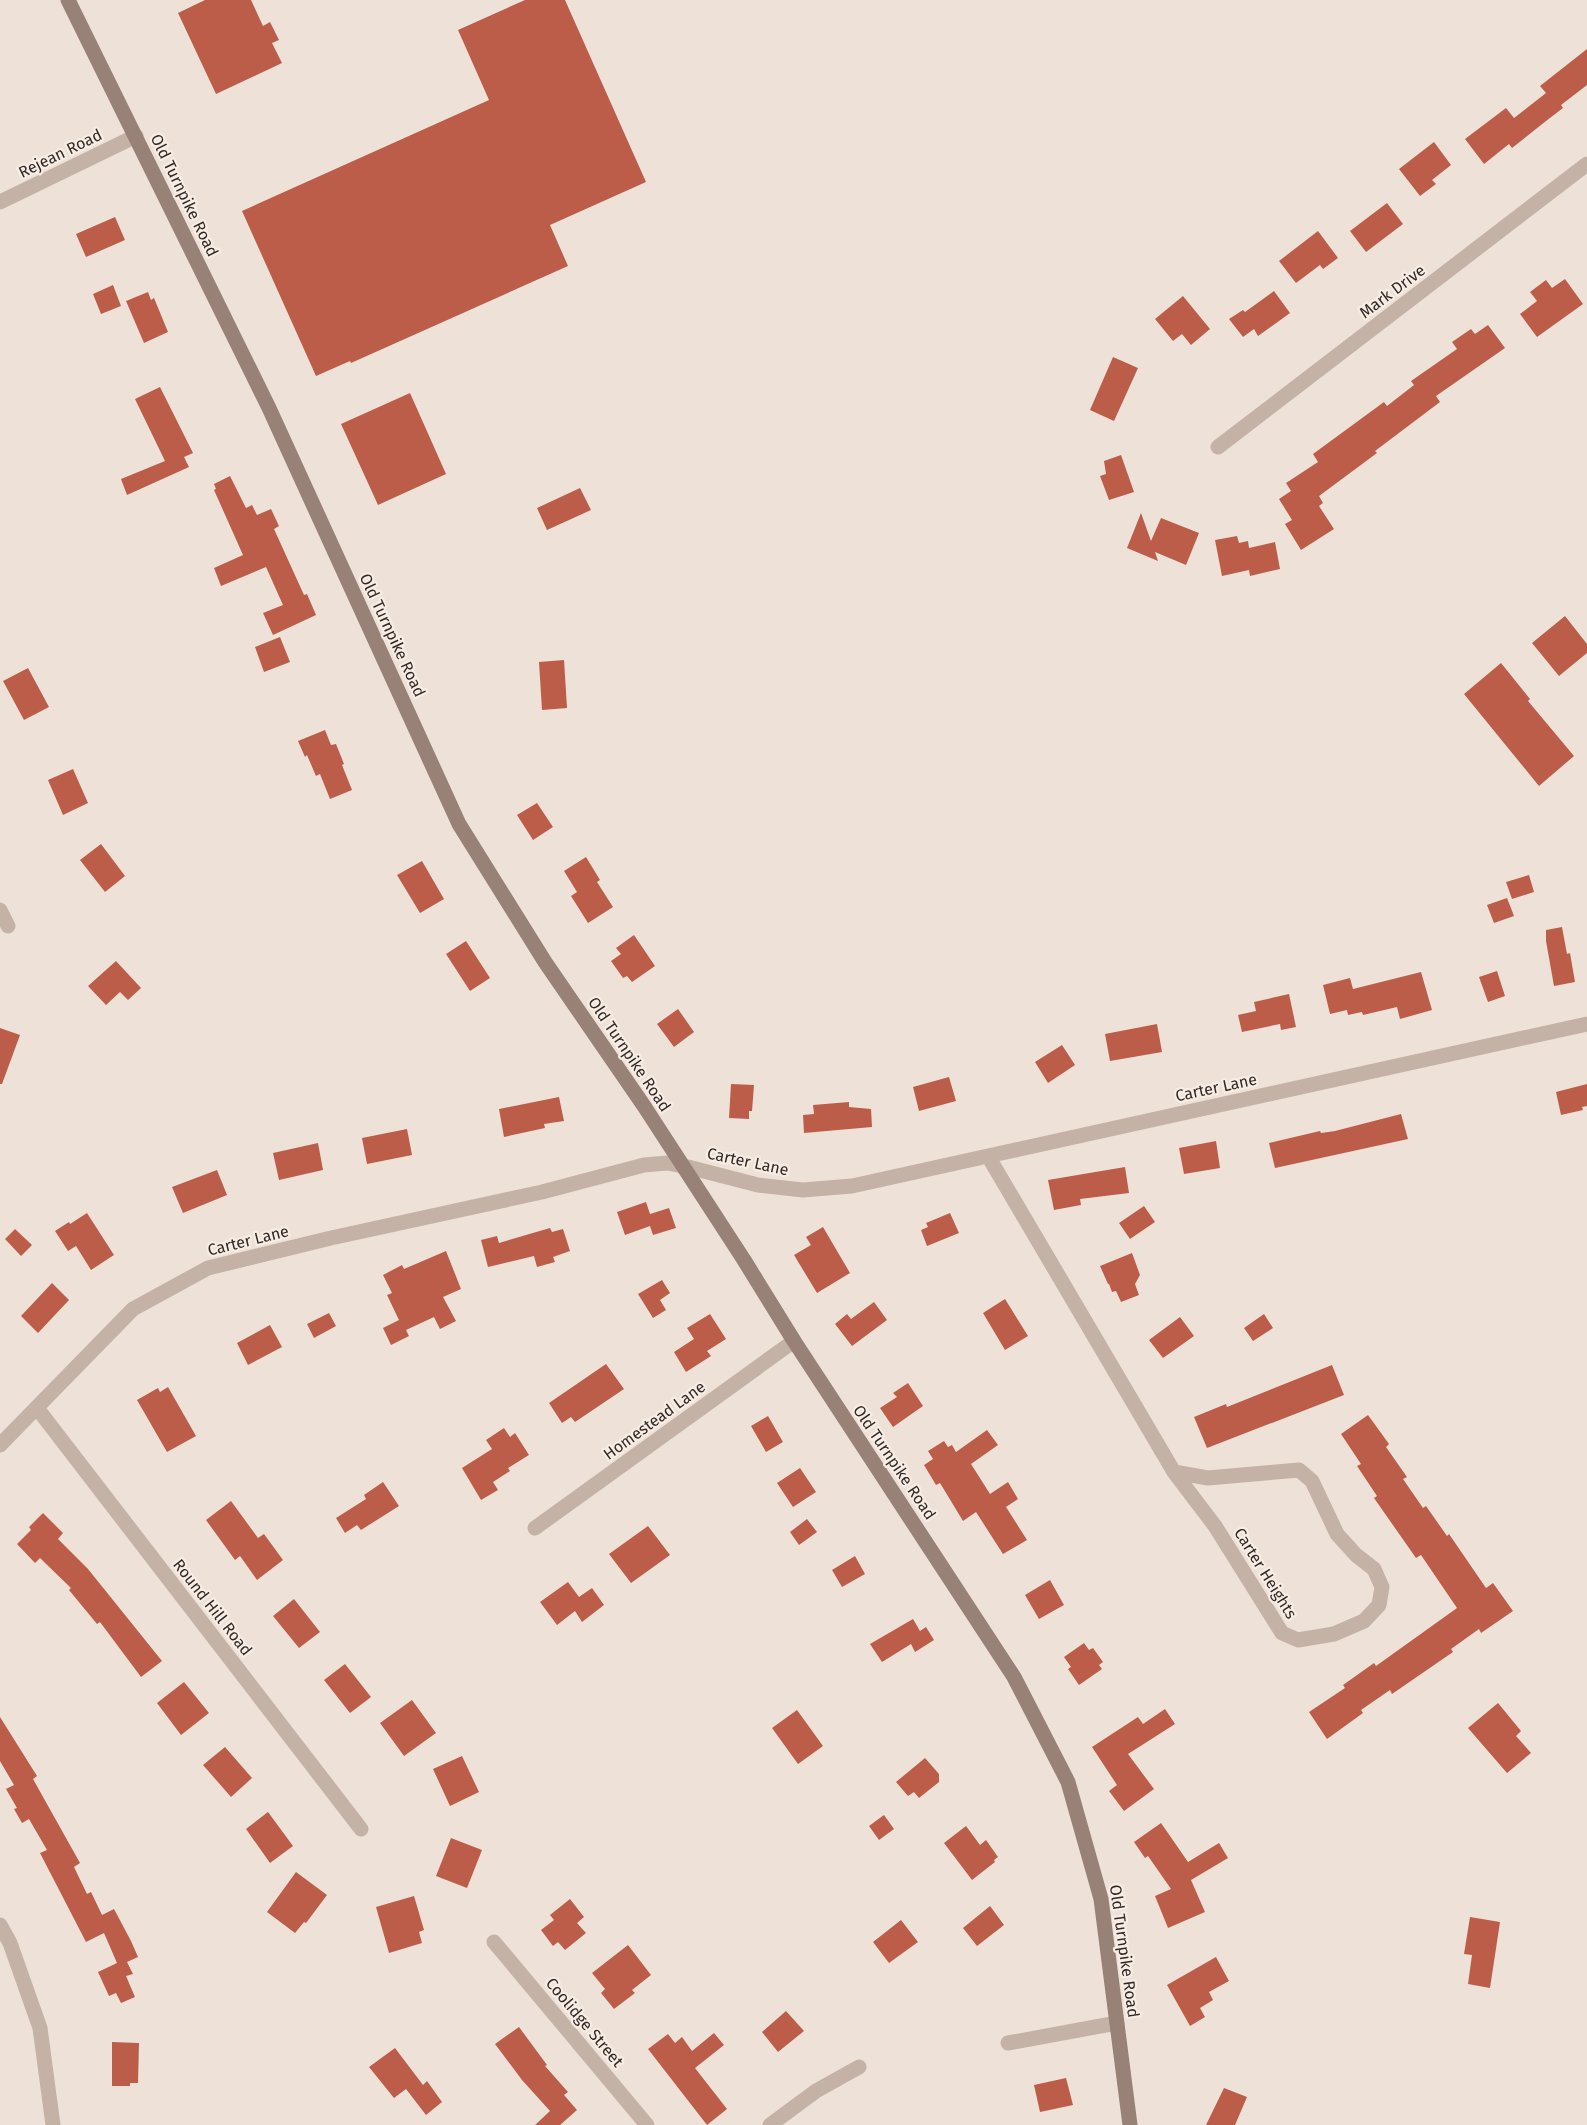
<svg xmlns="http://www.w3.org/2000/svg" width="1587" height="2125" font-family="'Fira Sans',sans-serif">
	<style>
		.building { fill: #bb5d49 }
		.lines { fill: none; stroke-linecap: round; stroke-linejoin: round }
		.street { stroke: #c5b2a6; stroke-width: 15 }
		.secondary { stroke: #988177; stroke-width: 15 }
		.labels { text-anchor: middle; stroke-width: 4.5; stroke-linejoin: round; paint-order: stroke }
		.street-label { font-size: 16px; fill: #322926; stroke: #f7ede4 }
	</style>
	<rect width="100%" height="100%" fill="#eee2d8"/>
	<path class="building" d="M205,0h46l12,26 7,-4 9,18 -7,3 10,20 -66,31 -38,-81z
		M525,0h40l81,182 -96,43 18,41 -217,97 -1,-2 -34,15 -74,-165 247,-111 -31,-70z
		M1587,49v36l-26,20 2,3 -17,13 -34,27 -3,-4 -25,20 -19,-25 41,-31 8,10 32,-25 -6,-7z
		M1434,142l17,23 -19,15 4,4 -16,12 -21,-27z
		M1387,203l16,21 -37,28 -16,-21z
		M115,217l10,23 -39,17 -10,-23z
		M1318,231l20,27 -15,11 -3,-4 -24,18 -17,-22z
		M1565,279l18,25 -46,33 -17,-23 17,-13 -7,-9 16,-12 6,8z
		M113,285l8,21 -20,8 -8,-20z
		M1274,291l16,22 -32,23 -4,-7 -11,8 -14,-18 14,-9 2,2z
		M148,292l3,8 3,-2 14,34 -24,11 -18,-42z
		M1183,296l27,33 -19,16 -9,-11 -9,7 -18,-22z
		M1488,325l17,23 -69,48 4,6 -65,49 2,2 -58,43 4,7 -4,3 15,23 -33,21 -16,-26 7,-4 -13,-21 12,-8 -5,-8 32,-21 -5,-8 71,-52 3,4 27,-21 -3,-4 46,-32 -5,-7 19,-13 4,5z
		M1113,357l25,11 -24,53 -24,-11z
		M160,387l33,66 -9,4 5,10 -62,28 -6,-16 44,-18 -30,-62z
		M410,393l36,81 -68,31 -37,-81z
		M1121,455l13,37 -25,8 -9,-24 6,-2 -2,-13z
		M230,476l16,32 6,-3 5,10 14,-6 8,17 -5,3 30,66 3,-1 9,21 -43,20 -10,-22 20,-8 -17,-38 -45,19 -7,-18 29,-13 -29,-65 2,-1 -2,-5z
		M580,488l11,22 -44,20 -10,-22z
		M1141,513l10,28 10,-23 38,15 -13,32 -31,-13 3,9 -31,-13z
		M1237,536l2,7 9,-2 1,7 26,-6 5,27 -30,7 -1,-6 -27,6 -7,-36z
		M1565,616l22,28v9l-28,23 -27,-33z
		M280,637l10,25 -26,10 -9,-25z
		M564,660l3,48 -25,2 -3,-48z
		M1501,663l29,36 -2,2 46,55 -35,30 -75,-92z
		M28,668l21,39 -25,13 -21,-39z
		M325,730l6,15 5,-1 8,20 -2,1 10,25 -22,9 -10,-25 -4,2 -9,-21 -2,2 -7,-16z
		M73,769l15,34 -25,12 -15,-35z
		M537,803l16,24 -20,13 -16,-25z
		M101,844l24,32 -20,16 -25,-32z
		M586,857l14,23 -3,2 16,25 -25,16 -17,-27 6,-4 -13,-21z
		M422,861l22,38 -24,14 -23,-38z
		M1529,875l5,17 -22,7 -6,-17z
		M1507,898l7,18 -20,7 -7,-18z
		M1562,927l5,27 3,-1 5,29 -21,4 -8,-45v-11z
		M634,935l21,31 -23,16 -5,-6 -4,2 -12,-17 10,-7 -5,-6z
		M466,941l24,37 -20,13 -24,-37z
		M116,961l25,27 -13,12 -8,-8 -14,13 -18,-19z
		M1497,971l8,25 -17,6 -9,-25z
		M1421,972l11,38 -32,9 -3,-12 -34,8 -1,-3 -14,3 -1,-5 -17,4 -7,-29 27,-7 3,11z
		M1289,994l7,33 -15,3 -1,-6 -38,8 -4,-17 18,-4 -2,-9z
		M678,1009l16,23 -20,15 -17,-23z
		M1157,1024l5,28 -52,9 -5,-27z
		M0,1028l20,7 -18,49h-2z
		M1062,1045l13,20 -27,18 -13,-21z
		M949,1077l7,24 -37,10 -6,-24z
		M731,1084l23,1 -2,26h-3v8l-20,-1z
		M1587,1084v22l-5,1 1,3 -22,5 -5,-23z
		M559,1097l5,24 -20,3 1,4 -41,9 -5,-28z
		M849,1102v5l22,2 1,18 -68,6 -1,-18 11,-1 -1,-9z
		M1401,1114l7,25 -133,29 -6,-25 51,-12 1,2 14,-2z
		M407,1129l5,26 -45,9 -5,-26z
		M1216,1141l4,27 -36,6 -5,-26z
		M318,1143l5,27 -44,10 -6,-27z
		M1125,1167l4,26 -49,6 1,6 -27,5 -6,-30z
		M217,1170l10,25 -44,18 -11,-26z
		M646,1202l4,12 19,-6 7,20 -23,7 -3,-9 -25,9 -8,-23z
		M1144,1206l11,16 -25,17 -11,-16z
		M87,1213l27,42 -23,15 -15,-24 -8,5 -13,-20 14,-9 1,2z
		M950,1213l9,20 -32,13 -6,-16 7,-3 -2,-4z
		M823,1227l27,46 -33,20 -23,-38 17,-10 -5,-8z
		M550,1228l2,4 11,-3 7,22 -17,6 2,5 -18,5 -3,-11 -46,11 -7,-27 16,-4 2,7z
		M15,1229l17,16 -11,11 -16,-17z
		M446,1251l15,38 -18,8 13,24 -16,8 -6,-12 -28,13 3,6 -18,9 -8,-17 16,-8 -12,-25 5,-2 -9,-18 19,-10 2,4z
		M1132,1253l8,22 -5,9 4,11 -18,7 -5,-11 -4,1 -3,-8h-1l-8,-18z
		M662,1280l8,13 -10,7 6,10 -13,8 -15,-24z
		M52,1283l17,17 -31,33 -17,-17z
		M1005,1299l23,37 -23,14 -22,-37z
		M874,1302l13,18 -35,26 -17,-22 12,-10 4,5z
		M329,1313l7,13 -22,12 -7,-14z
		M710,1314l16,25 -19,12 4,5 -25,16 -12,-20 20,-13 -7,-11z
		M1264,1314l9,14 -20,13 -9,-13z
		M1180,1317l14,19 -31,22 -14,-18z
		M270,1325l12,22 -34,18 -11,-22z
		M606,1364l18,25 -49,33 -4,-5 -9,6 -13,-20z
		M1332,1365l12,30 -137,53 -13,-31 32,-13 1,3z
		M908,1383l15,23 -30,21 -13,-19 17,-11 -4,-4z
		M168,1387l28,49 -29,16 -30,-52 21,-12 2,4z
		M1368,1415l21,29 -3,3 21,30 -4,2 20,29 3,-2 21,30 2,-2 37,54 7,-5 20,28 -32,22 -2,-4 -28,20 2,3 -61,42 -2,-4 -29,20 2,3 -36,26 -18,-27 36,-24 -2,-3 31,-22 2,3 81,-58 -36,-53 -5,3 -42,-60 3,-2 -20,-30 4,-2 -20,-30z
		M768,1416l15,26 -17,10 -15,-26z
		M504,1428l6,9 5,-4 14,22 -21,13 2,3 -17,11 5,8 -17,10 -19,-32 30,-19 -6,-9z
		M987,1430l11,15 -27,19 19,30 18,-12 10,17 -12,8 21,33 -24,14 -27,-42 -13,9 -23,-38 -4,2 -12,-20 9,-6 -5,-8 16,-10 4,6 4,-2 4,7z
		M800,1468l16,24 -23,15 -16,-24z
		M383,1482l16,24 -38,24 -4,-5 -12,8 -9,-15 30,-19 -2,-4z
		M231,1501l27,37 6,-4 19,26 -26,20 -17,-24 -5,4 -29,-40z
		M43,1513l20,20 -5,6 30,30 74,92 -21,16 -41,-55 -3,2 -28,-34 2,-2 -31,-30 -5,5 -18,-19 14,-14 -2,-3z
		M807,1519l10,13 -18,13 -9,-13z
		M648,1526l22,29 -39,28 -22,-29z
		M855,1556l10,18 -23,13 -10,-17z
		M1050,1580l14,25 -25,14 -14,-24z
		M568,1582l11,15 13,-9 12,17 -22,17 -7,-11 -18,14 -17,-23z
		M294,1599l26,33 -21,16 -26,-32z
		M913,1619l7,12 6,-4 8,13 -19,12 -4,-8 -29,18 -12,-18z
		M1084,1643l5,7 4,-2 10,14 -4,3 3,4 -23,16 -11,-16 3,-2 -7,-10z
		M345,1664l26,33 -21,16 -26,-33z
		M184,1682l25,31 -28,22 -24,-32z
		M412,1700l24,33 -32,23 -24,-33z
		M1498,1703l23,28 -5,5 15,17 -24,20 -39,-45z
		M1165,1709l10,15 -47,30 26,35 -30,22 -15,-20 8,-6 -25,-38 46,-30 5,7z
		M797,1710l26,36 -25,18 -26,-36z
		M0,1717l37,59 -4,3 47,84 -6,4 13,27 4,-2 11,23 12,-6 17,32 7,16 -11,5 6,12 -7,2 9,21 -14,6 -5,-10 -7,3 -11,-24 19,-9 -13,-30 -18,9 -46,-89 7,-3 -18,-31 -7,4 -8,-14 3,-1 -11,-19 8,-4 -14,-24z
		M225,1747l27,31 -21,19 -28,-32z
		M462,1756l17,36 -29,14 -17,-37z
		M925,1758l14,16v8l-20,16 -5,-6 -6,4 -12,-14z
		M268,1812l25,34 -23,17 -24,-34z
		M884,1815l10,14 -15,11 -10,-14z
		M1161,1823l27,39 31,-19 9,15 -37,22 14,32 -37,16 -13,-32 16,-7 -23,-33 -3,2 -11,-16z
		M966,1826l14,19 6,-5 12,17 -4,3 1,2 -23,18 -28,-37z
		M451,1838l31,12 -15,38 -31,-12z
		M296,1872l31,23 -21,28 -2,-1 -9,11 -28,-21z
		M414,1896l10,34 -5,2 3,11 -33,10 -13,-46z
		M570,1899l14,18 -7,6 9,10 -21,17 -7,-8 -5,4 -12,-16 13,-10 -4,-5z
		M990,1906l14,19 -27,21 -14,-18z
		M1470,1917l30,5 -10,66 -22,-4 4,-29 -8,-1z
		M901,1920l17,22 -29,21 -16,-21z
		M628,1945l23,30 -19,15 3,3 -21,16 -13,-16 4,-4 -13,-16z
		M1216,1957l13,24 -20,11 4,8 -13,8 5,9 -15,9 -23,-41z
		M786,2011l18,20 -26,21 -16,-20z
		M519,2027l28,38 -2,1 23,26 -4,3 13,15 -17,15h-25l15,-14 -28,-31 -27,-36z
		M714,2033l10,12 -29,23 32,41 -20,16 -59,-76 20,-15 7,9 7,-6 10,14z
		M112,2042l27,1 -1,40h-8v3h-18z
		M395,2048l28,37 4,-4 15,21 -16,13 -20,-26 -12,9 -25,-31z
		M1066,2078l7,27 -33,7 -6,-27z
		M1224,2088l23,9 -12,28h-29z"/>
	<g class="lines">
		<path class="street" d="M0,202l136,-66
			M1218,447l369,-283
			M0,910l8,16
			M988,1156l186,316 41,54 67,107 16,7 36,-6 30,-13 15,-16 3,-18 -8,-18 -18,-14 -19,-21 -25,-53 -13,-11 -91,8 -34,-6
			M37,1408l324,421
			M0,1445l133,-136 75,-41 123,-30 211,-46 102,-27 23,-2 21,4 70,18 45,5 49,-4 735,-162
			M535,1528l259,-187
			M0,1925l10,18 30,85 13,97
			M494,1942l153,183
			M1008,2043l109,-20
			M770,2125l46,-34 43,-24"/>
		<path class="secondary" d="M68,0l201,408 190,416 86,138 99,144 100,154 50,81 220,336 54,105 33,117 29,226"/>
	</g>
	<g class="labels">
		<g class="street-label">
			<text transform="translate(60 153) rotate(-26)" y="6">Rejean Road</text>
			<text transform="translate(185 195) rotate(64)" y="6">Old Turnpike Road</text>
			<text transform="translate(1392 291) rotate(-37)" y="6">Mark Drive</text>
			<text transform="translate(393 635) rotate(65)" y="6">Old Turnpike Road</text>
			<text transform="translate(630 1054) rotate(56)" y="6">Old Turnpike Road</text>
			<text transform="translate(1216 1087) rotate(-12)" y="6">Carter Lane</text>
			<text transform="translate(748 1161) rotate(12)" y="6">Carter Lane</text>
			<text transform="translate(248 1240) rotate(-14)" y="6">Carter Lane</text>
			<text transform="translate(654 1420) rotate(-36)" y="6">Homestead Lane</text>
			<text transform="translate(895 1462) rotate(56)" y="6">Old Turnpike Road</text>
			<text transform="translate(1266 1573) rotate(58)" y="6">Carter Heights</text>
			<text transform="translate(213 1607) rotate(52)" y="6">Round Hill Road</text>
			<text transform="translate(1125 1951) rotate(82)" y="6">Old Turnpike Road</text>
			<text transform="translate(585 2022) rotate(50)" y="6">Coolidge Street</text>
		</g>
	</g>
</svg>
